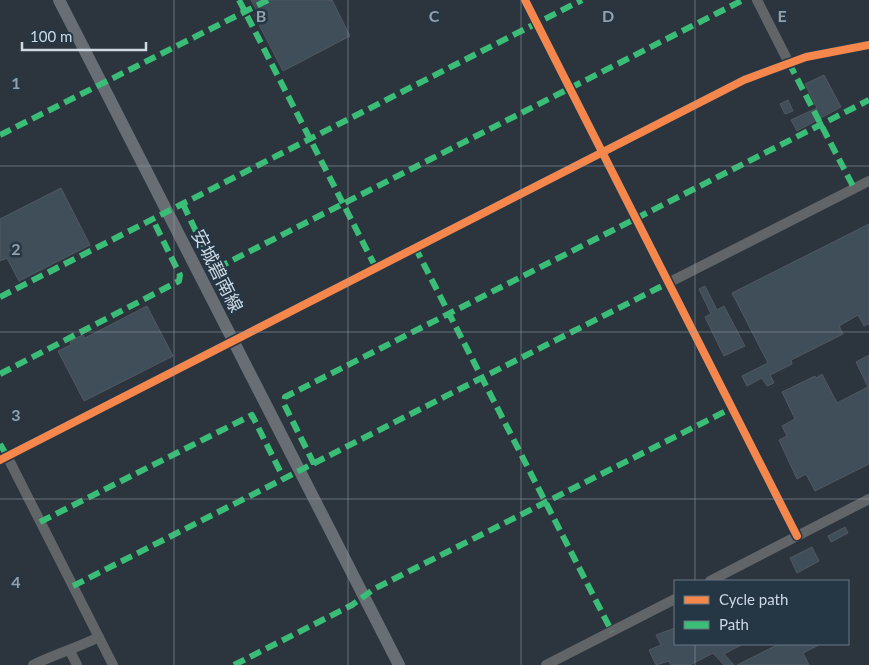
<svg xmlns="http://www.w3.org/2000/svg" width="869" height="665" font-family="Lato,'Noto Sans JP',sans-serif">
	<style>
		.building { fill: #404e59; stroke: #515860 }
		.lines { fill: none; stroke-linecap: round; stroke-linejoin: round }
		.minor { stroke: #616568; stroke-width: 10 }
		.major { stroke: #686e74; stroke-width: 12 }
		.quiet { stroke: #3abd76; stroke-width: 6; stroke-dasharray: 12 6; stroke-linecap: butt }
		.cycleway-casing { stroke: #253645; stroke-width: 11 }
		.cycleway { stroke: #f5874c; stroke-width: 8 }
		.grid { fill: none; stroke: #95a0a9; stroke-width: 1; stroke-opacity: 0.55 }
		.labels { text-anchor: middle; stroke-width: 5; stroke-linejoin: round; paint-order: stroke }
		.street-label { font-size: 18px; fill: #ced9e2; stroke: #253645 }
		.grid-label { font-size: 16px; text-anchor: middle; font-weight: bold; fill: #95a0a9; stroke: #253645; stroke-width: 5; stroke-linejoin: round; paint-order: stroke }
	</style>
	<rect width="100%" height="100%" fill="#2c353e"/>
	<path class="building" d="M251,0h81l18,36 -67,35 -29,-56 4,-2z
		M824,75l17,32 -44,24 -6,-11 26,-12 -12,-24z
		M788,100l5,11 -8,3 -5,-10z
		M61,188l29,57 -71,36 -12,-23 -7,3v-42z
		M869,224v100l-5,2 -6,-11 -19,11 4,8 -52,26 1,4 -22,11 4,8 -7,3 -5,-8 -15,8 -5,-10 26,-13 -36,-70z
		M705,286l12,24 7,-4 21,40 -21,10 -19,-39 6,-3 -12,-25z
		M147,306l26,50 -89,45 -26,-50 13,-6 -1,-3 8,-5 5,-2 2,3z
		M869,355v109l-54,27 -9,-17 -9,5 -18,-39 8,-4 -5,-10 13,-7 -13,-27 33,-16 1,2 6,-4 15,29 31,-16 -12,-25z
		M845,527l3,6 -17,9 -3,-6z
		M812,547l7,14 -22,12 -7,-15z
		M675,628v16h68l-19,10 10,11h-10l-11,-12 -23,12h-19l-2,-4 -13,4 -7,-15 12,-5 -5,-10z
		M779,644h42l-18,9 6,12h-72z"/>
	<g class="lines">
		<path class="minor" d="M525,0l272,536
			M757,0l32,63
			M668,283l201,-102
			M7,456l106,209
			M0,460l744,-380 62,-23 63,-12
			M710,581l159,-82
			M70,651l7,14
			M33,665c22,-11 44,-17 66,-28
			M546,665l129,-66"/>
		<path class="major" d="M59,0l340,665"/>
		<path class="quiet" d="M239,0l137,268
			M789,63l65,125
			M0,135l268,-135
			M183,204l28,59 8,4 524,-267
			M415,247l197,385
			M0,297l582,-297
			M0,374l179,-93 1,-6 -27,-55
			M0,444l7,12
			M314,464l-30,-60 1,-7 584,-297
			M40,522l212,-107 32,64
			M73,586l595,-303
			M234,665l118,-60 22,-16 358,-181"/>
		<g class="cycleway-casing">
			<path id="cycleway" d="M525,0l272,536
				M0,460l744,-380 62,-23 63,-12"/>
		</g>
		<use href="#cycleway" class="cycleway"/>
	</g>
	<path class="grid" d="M174,0v665M348,0v665M521,0v665M695,0v581M0,166h869M0,332h869M0,499h869M695,644v21"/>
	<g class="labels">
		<g class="street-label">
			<text transform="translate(217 271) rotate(63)" y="6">安城碧南線</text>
		</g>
	</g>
	<g class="grid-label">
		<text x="261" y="22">B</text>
		<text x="434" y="22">C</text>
		<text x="608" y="22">D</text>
		<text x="782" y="22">E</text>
		<text x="16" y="89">1</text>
		<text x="16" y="255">2</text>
		<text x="16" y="421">3</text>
		<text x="16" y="588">4</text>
	</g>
	<rect x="674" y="580" width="175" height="65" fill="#253645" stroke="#697784"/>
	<rect x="684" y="596" width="25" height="8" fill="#f5874c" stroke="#697784"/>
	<text x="719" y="605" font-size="15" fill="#ced9e2">Cycle path</text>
	<rect x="684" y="621" width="25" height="8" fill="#3abd76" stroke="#697784"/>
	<text x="719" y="630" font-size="15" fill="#ced9e2">Path</text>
	<path d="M22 42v8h124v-8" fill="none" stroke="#ced9e2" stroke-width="2.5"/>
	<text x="30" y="42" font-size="15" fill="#ced9e2" stroke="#253645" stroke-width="4" paint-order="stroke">100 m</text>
</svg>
